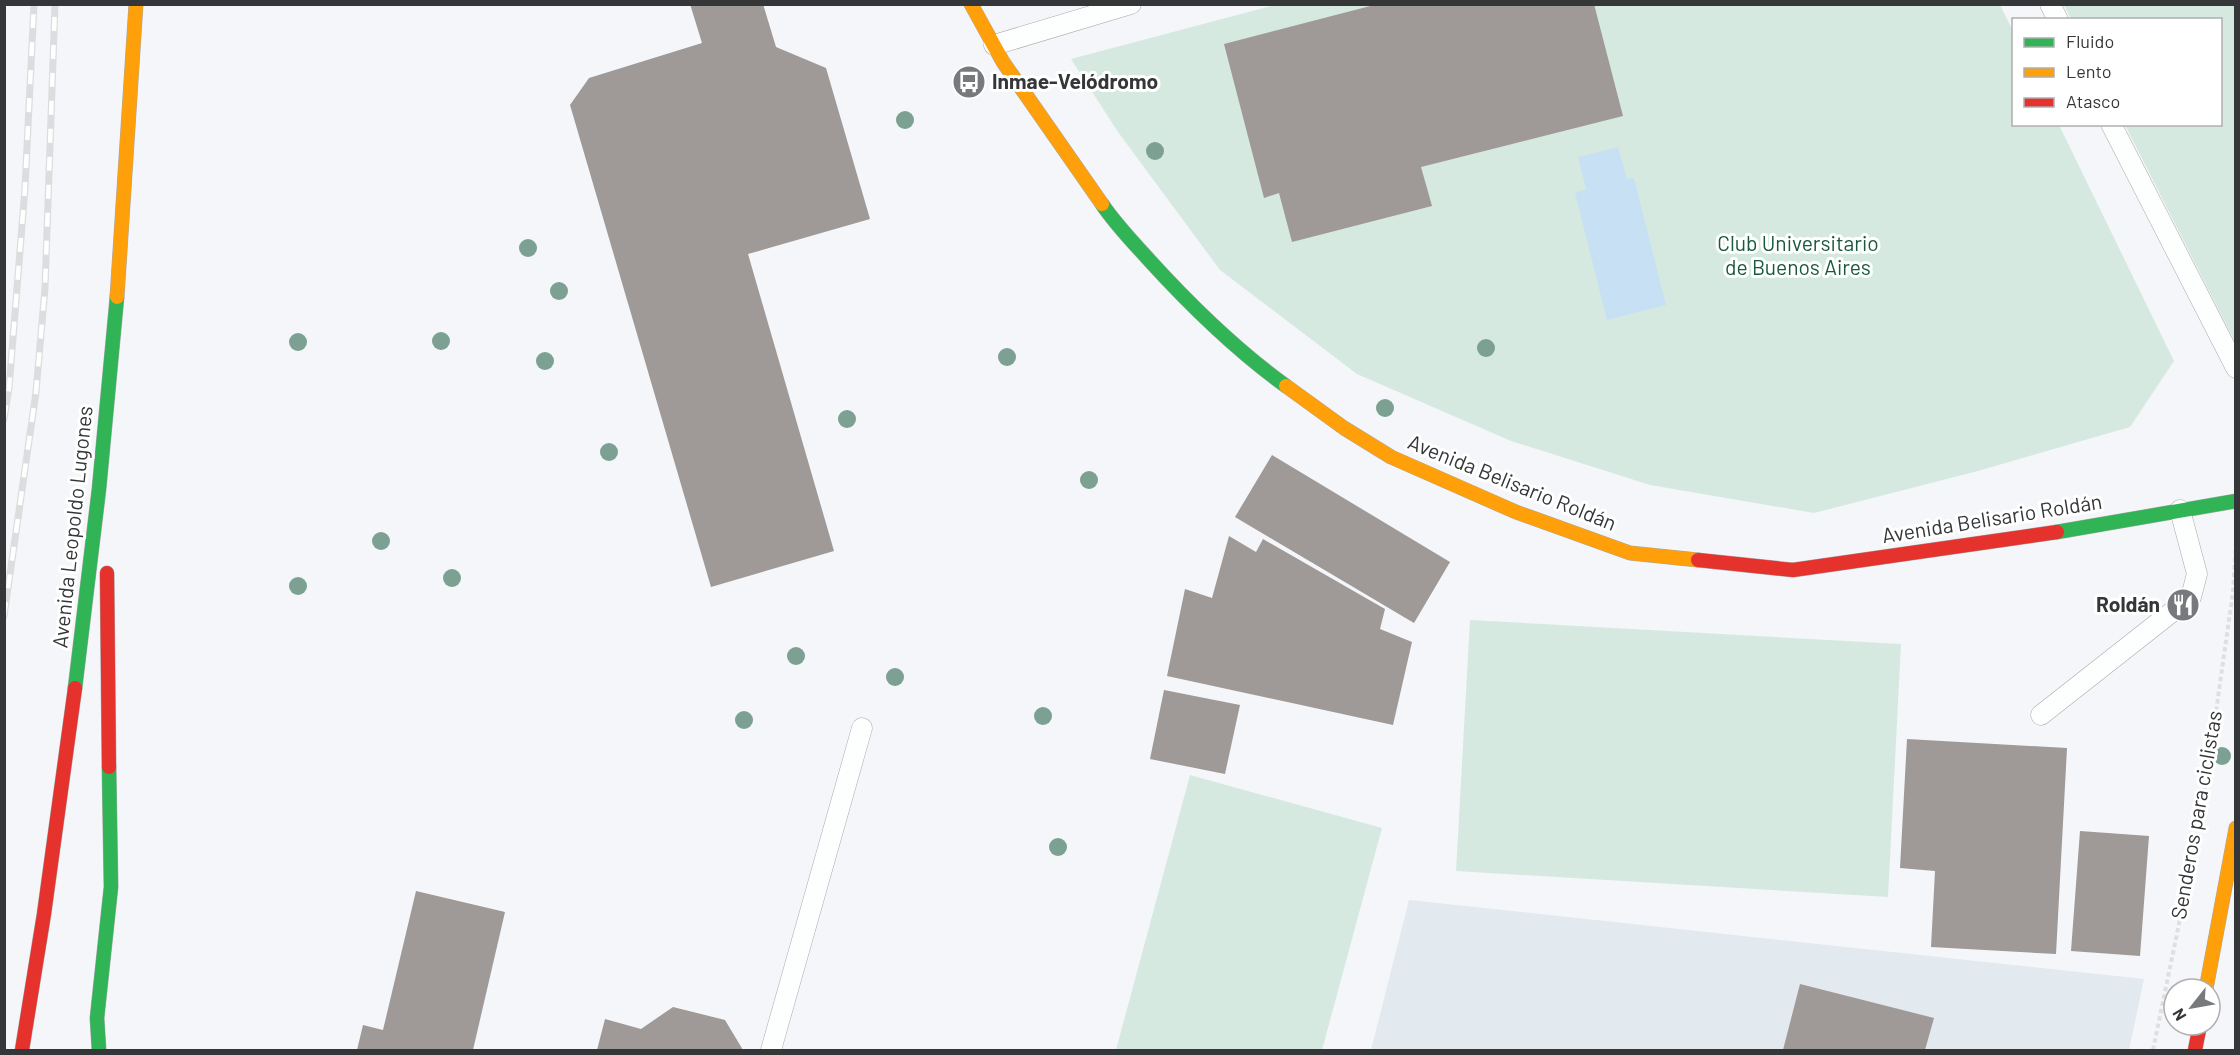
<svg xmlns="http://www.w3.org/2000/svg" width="2240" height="1055" font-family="Barlow,sans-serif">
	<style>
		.built { fill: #e2e9ef }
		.green { fill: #d6e9e0 }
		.water { fill: #c7e0f3 }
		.building { fill: #9f9998 }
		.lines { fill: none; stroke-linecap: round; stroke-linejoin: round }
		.lane-casing { stroke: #a8aaab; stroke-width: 21 }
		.fast-casing { stroke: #a8aaab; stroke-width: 15 }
		.slow-casing { stroke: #a8aaab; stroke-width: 15 }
		.jam-casing { stroke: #a8aaab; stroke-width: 15 }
		.path { stroke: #dfdfe0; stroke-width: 4; stroke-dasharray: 4.5 3; stroke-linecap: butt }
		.lane { stroke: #fdfefe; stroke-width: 20 }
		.fast { stroke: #30b455; stroke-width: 14 }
		.slow { stroke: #ff9f0a; stroke-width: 14 }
		.jam { stroke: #e5322d; stroke-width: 14 }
		.rail-casing { stroke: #dcddde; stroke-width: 7 }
		.rail { stroke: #fff; stroke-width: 4.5; stroke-dasharray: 14; stroke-linecap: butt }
		.tree { fill: #7ca091 }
		.labels { text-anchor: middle; stroke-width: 6; stroke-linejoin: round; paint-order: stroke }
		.poi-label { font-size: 21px; font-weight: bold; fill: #343638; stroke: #fff; text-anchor: start }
		.park-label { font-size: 21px; fill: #19593c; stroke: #fff }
		.street-label { font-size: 21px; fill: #343638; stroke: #fff }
	</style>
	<rect width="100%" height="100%" fill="#f4f6f9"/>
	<path class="built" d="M1409,900l735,79 -15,71h-758z"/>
	<path class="green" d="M1275,5h725l13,26 1,93 45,1 115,236 -44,66 -152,44 -164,42 -164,-28 -139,-44 -154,-67 -137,-104 -102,-138 -47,-73z
		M2064,5h171v337l-110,-217 95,-1v-104l-149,-1z
		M1470,620l431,24 -13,253 -432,-26z
		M1190,775l192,53 -60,222h-206z"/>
	<path class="water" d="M1618,147l9,32 7,-1 32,127 -59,15 -32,-127 11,-4 -8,-32z"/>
	<path class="building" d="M690,4h73l13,43 50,21 44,151 -122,35 86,297 -123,36 -141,-482 19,-27 113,-35z
		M1378,4h216l29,112 -202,51 11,39 -140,36 -13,-49 -15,5 -40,-154z
		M1272,455l178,107 -36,61 -179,-106z
		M1229,536l27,16 7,-13 122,70 -5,20 32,13 -19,83 -226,-49 18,-87 27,9z
		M1164,690l76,15 -15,69 -75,-15z
		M1907,739l160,9 -11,206 -125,-7 4,-76 -35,-3z
		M2080,831l69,5 -9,120 -69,-5z
		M416,891l89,21 -32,138h-116l6,-25 20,5z
		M1800,984l134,34 -9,32h-142z
		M673,1007l52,13 18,30h-146l8,-31 36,10z"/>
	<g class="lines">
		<g class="lane-casing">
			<path id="lane" d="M2050,4l8,16
				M994,45l137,-41
				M2111,124l125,244
				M2041,715l150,-118 6,-23 -17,-64
				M771,1050l91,-322"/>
		</g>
		<g class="fast-casing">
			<path id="fast" d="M1102,204c14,21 31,38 48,57 42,46 86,89 136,125
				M2057,532l179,-31
				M75,688l24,-199 18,-192
				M99,1050l-2,-32 14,-131 -2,-120"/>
		</g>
		<g class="slow-casing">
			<path id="slow" d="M971,4l32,58 99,142
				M117,297l19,-293
				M1286,386l58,42 47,29 125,55 114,41 68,7
				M2206,989l30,-161"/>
		</g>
		<g class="jam-casing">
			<path id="jam" d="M1698,560l95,10 264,-38
				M107,573l2,194
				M22,1050l22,-136 31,-226
				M2195,1050l5,-25"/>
		</g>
		<path class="path" d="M2153,1050l48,-233 32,-225 3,-49"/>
		<use href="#lane" class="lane"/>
		<use href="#fast" class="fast"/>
		<use href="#slow" class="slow"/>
		<use href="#jam" class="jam"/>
		<g class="rail-casing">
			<path id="rail" d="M4,419l5,-31 16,-200 9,-184
				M4,616l32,-224 9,-104 10,-284"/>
		</g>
		<use href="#rail" class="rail"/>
	</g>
	<g class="tree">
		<circle cx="905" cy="120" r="9"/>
		<circle cx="1155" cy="151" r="9"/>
		<circle cx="528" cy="248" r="9"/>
		<circle cx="559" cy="291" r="9"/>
		<circle cx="441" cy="341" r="9"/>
		<circle cx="298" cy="342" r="9"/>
		<circle cx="1486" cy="348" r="9"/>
		<circle cx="1007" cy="357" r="9"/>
		<circle cx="545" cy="361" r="9"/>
		<circle cx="1385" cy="408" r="9"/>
		<circle cx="847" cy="419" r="9"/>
		<circle cx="609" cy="452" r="9"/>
		<circle cx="1089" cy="480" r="9"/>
		<circle cx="381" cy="541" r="9"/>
		<circle cx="452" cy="578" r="9"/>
		<circle cx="298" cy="586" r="9"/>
		<circle cx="796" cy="656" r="9"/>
		<circle cx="895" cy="677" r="9"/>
		<circle cx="1043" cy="716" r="9"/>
		<circle cx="744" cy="720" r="9"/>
		<circle cx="2222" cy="756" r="9"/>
		<circle cx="1058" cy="847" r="9"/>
	</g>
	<defs>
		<g id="bus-disc" transform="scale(1.725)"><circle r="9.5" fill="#77797c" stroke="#fff"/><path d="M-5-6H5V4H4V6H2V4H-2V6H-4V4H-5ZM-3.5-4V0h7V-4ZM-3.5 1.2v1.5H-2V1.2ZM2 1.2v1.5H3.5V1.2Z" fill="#fff"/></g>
		<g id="restaurant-disc" transform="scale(1.725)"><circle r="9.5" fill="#77797c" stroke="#fff"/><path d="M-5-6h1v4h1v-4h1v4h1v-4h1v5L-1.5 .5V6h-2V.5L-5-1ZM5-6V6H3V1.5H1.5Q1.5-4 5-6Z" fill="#fff"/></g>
	</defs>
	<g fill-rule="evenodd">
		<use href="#bus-disc" x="969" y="82"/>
		<use href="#restaurant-disc" x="2183" y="605"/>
	</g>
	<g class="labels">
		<g class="poi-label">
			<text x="992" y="89">Inmae-Velódromo</text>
			<text x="2160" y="612" text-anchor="end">Roldán</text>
		</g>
		<g class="park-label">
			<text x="1798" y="251">Club Universitario<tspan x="1798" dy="24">de Buenos Aires</tspan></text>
		</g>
		<g class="street-label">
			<text transform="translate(1512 483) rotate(22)" y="7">Avenida Belisario Roldán</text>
			<text transform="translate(1992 519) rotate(-9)" y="7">Avenida Belisario Roldán</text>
			<text transform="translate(73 527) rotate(-84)" y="7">Avenida Leopoldo Lugones</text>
			<text transform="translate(2197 815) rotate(-80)" y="7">Senderos para ciclistas</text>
		</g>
	</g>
	<rect width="2240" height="1055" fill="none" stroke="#343638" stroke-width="12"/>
	<rect x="2012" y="18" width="210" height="108" fill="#ffffff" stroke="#aeafaf" stroke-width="1.5"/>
	<rect x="2024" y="38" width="30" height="9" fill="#30b455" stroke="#aeafaf" stroke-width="1.5"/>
	<text x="2066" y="48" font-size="18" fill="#343638">Fluido</text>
	<rect x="2024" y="68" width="30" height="9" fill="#ff9f0a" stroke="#aeafaf" stroke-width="1.5"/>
	<text x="2066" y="78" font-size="18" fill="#343638">Lento</text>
	<rect x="2024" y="98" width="30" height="9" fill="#e5322d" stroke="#aeafaf" stroke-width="1.5"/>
	<text x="2066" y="108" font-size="18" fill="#343638">Atasco</text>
	<g transform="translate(2192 1007) rotate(239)"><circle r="28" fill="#ffffff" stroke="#aeafaf" stroke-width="1.5"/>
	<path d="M0-4.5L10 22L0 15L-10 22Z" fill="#77797c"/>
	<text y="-9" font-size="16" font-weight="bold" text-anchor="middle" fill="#343638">N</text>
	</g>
</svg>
